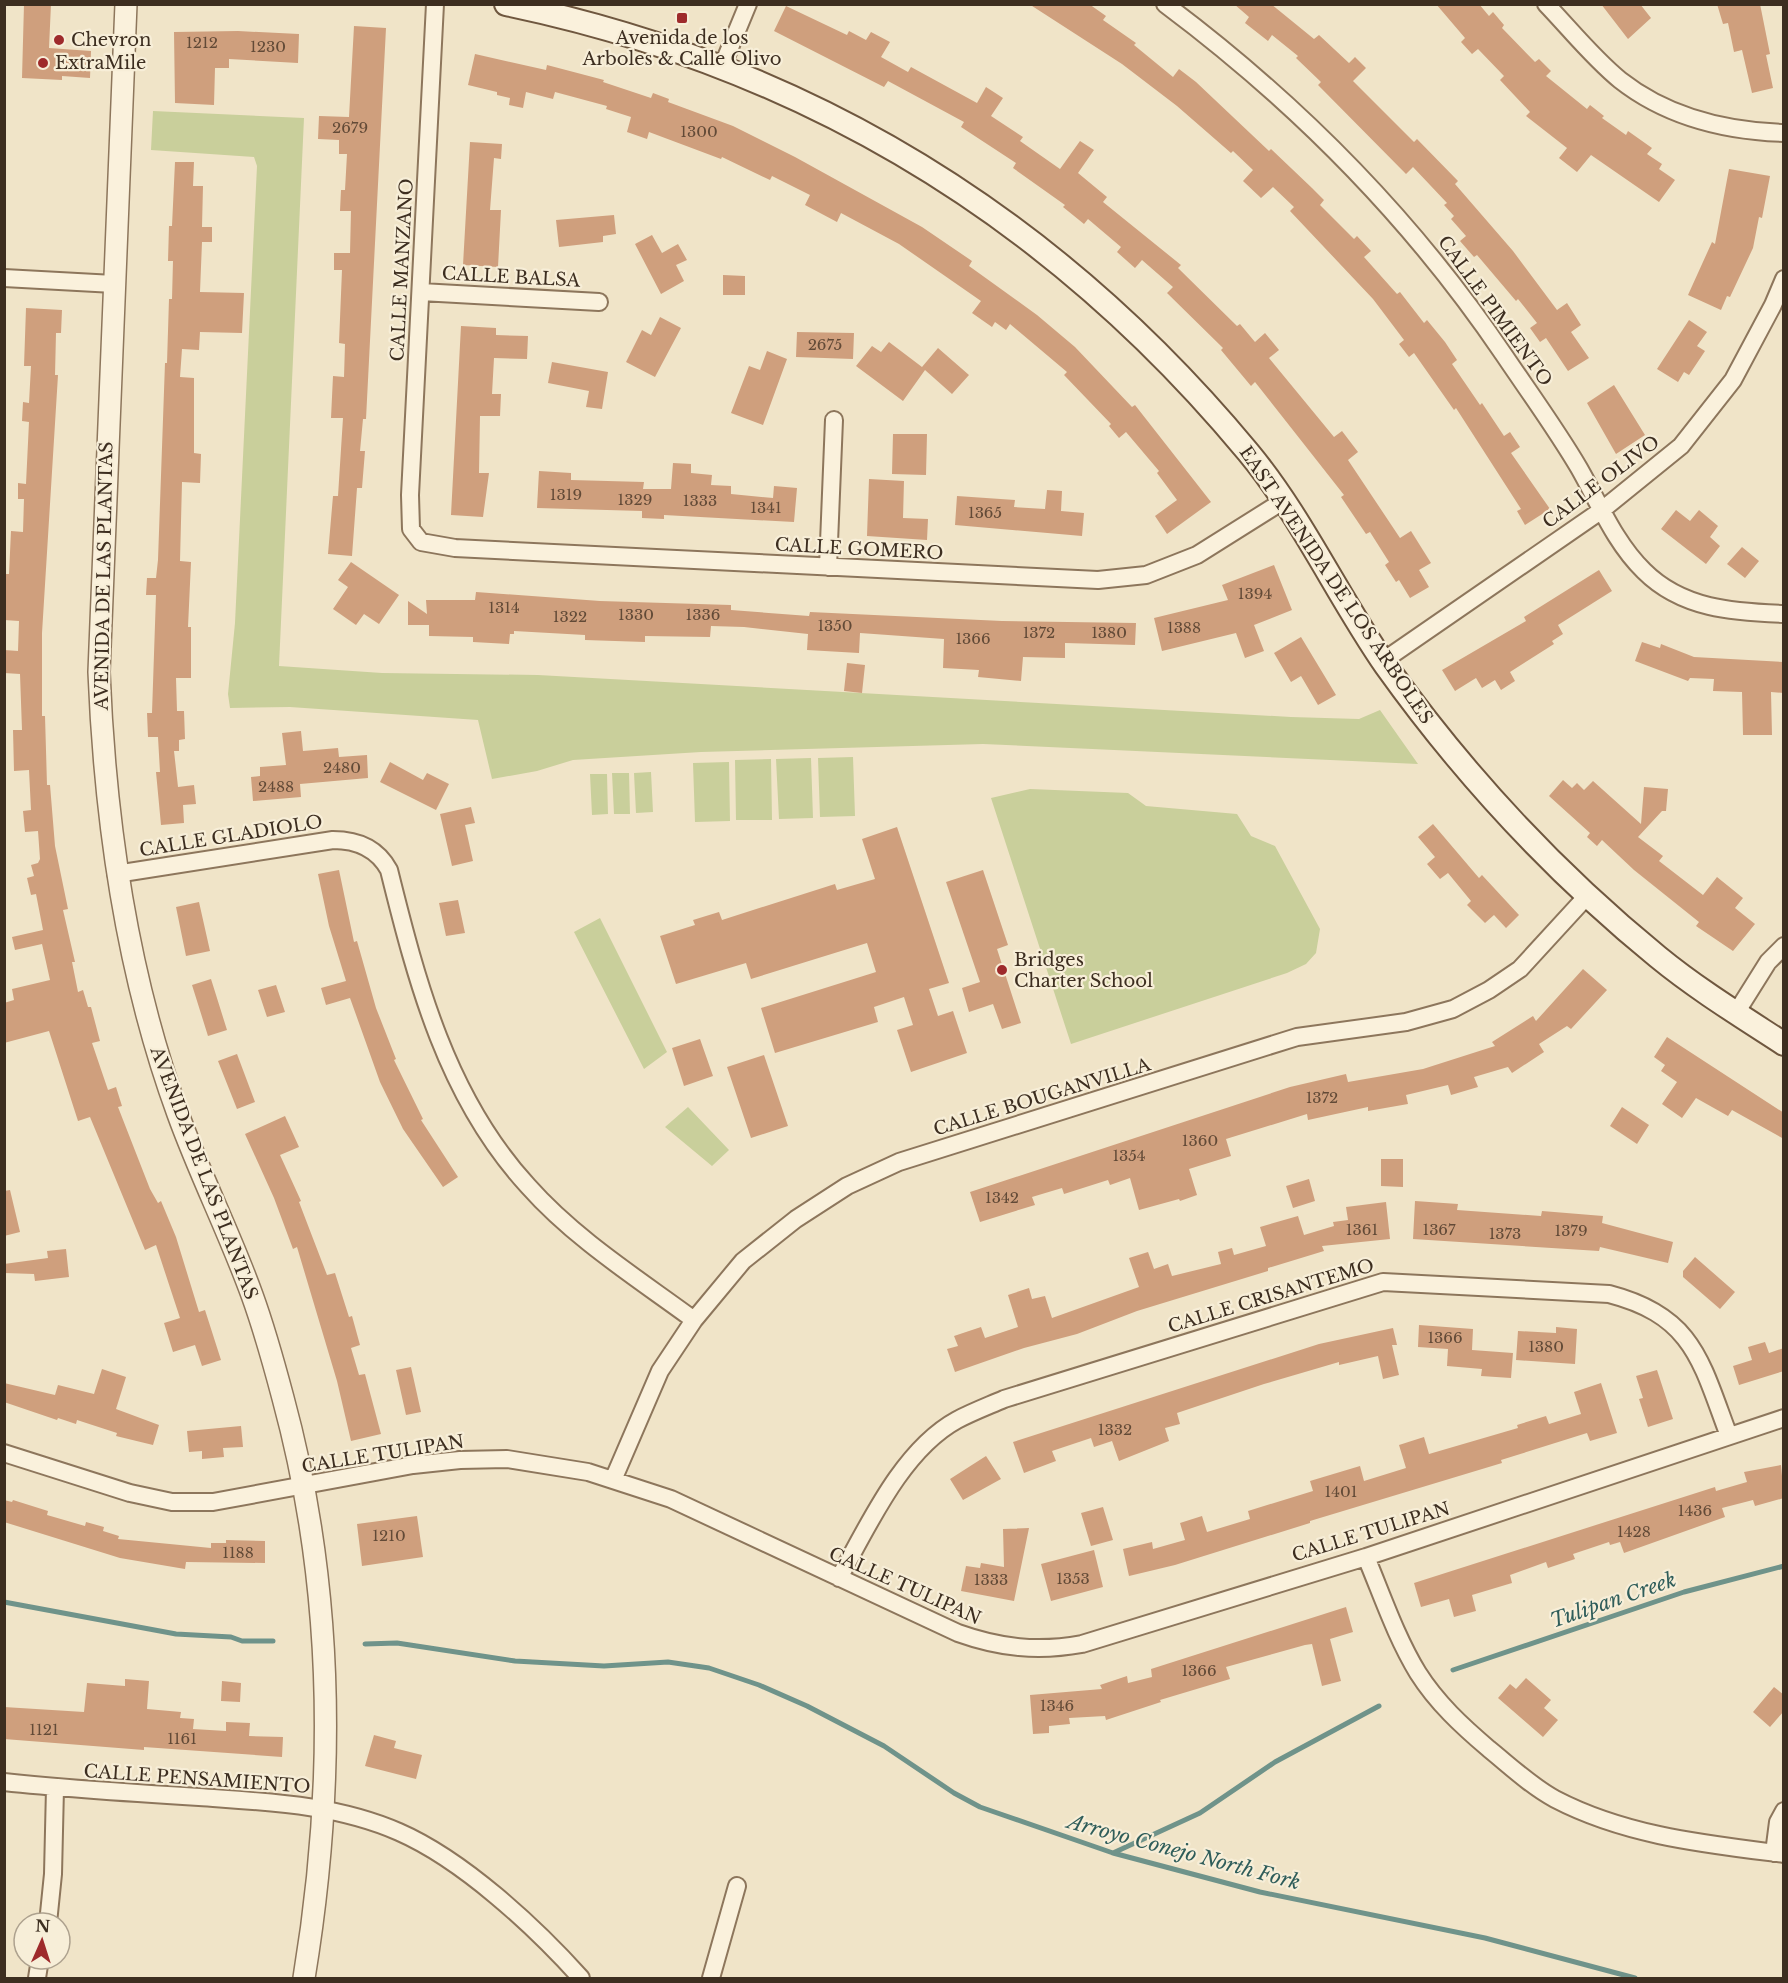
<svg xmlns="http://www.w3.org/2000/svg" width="1788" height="1983" font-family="'Libre Baskerville',serif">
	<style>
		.green { fill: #c9cf9b }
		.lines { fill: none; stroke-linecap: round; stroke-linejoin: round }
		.stream { stroke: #6f938a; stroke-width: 5 }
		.building { fill: #cf9f7d }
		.minor-casing { stroke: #8d765c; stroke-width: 20 }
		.tertiary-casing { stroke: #8d765c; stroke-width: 24 }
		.secondary-casing { stroke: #6f573f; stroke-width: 26 }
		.minor { stroke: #faf1dc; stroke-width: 16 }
		.tertiary { stroke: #faf1dc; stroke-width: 21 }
		.secondary { stroke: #faf1dc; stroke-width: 22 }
		.poi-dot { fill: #9e2a2b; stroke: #f7eed8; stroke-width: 2 }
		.labels { text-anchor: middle; stroke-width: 4.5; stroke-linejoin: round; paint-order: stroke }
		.number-label { font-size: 15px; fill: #624a37 }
		.poi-label { font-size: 18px; fill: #3d2e20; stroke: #f7eed8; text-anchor: start }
		.street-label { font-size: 18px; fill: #3d2e20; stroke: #f7eed8 }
		.water-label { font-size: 20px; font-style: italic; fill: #2f5d5a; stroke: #f7eed8 }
	</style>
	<rect width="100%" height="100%" fill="#f0e4c8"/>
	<path class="green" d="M153,111l151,7 -25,548 103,7 156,2 753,42 68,2 21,-9 38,54 -435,-20 -282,8 -128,8 -36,11 -45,8 -14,-59 -188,-13 -60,1 -2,-14 7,-71 22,-457 -3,-9 -103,-7z
		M853,757l2,59 -35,1 -2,-59z
		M811,758l2,60 -34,1 -3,-60z
		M771,759l1,61h-36l-1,-60z
		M729,762l1,59 -35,1 -2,-59z
		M651,772l2,40 -17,1 -2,-40z
		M629,773l1,41h-16l-2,-41z
		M590,774h17l1,40 -16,1z
		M1030,789l98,4 18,13 91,8 14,22 24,10 45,83 -4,24 -10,11 -19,9 -216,71 -80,-246z
		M600,918l67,134 -23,17 -70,-137z
		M688,1107l41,43 -17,16 -47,-39z"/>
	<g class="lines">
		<path class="stream" d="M4,1602l172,32 55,3 11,4h31
			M365,1644l32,-1 118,18 89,5 64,-4 41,6 50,17 48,21 77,40 70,47 26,14 133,46 147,39 225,46 150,40
			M1453,1670l231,-78 100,-26
			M1113,1853l87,-40 75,-51 104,-56"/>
	</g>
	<path class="building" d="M24,4h27l-2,44 42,3 -1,27 -28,-2v4l-40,-2z
		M1029,4h60l17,12 -3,4 33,23 -2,2 39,32 6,-8 17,13 73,69 2,-2 41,39 12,12 -4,5 34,34 3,-3 14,15 -7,6 33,37 3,-2 24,31 3,-3 18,22 12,18 -5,4 28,41 2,-2 22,33 6,-4 10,15 -9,6 39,56 -25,16 -8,-14 4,-2 -65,-101 -2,2 -40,-57 -5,4 -10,-13 5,-4 -31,-41 -83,-88 4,-4 -21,-20 -12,11 -18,-17 10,-11 -20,-19 -2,2 -54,-47 -55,-42z
		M1234,4h37l43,35 5,-4 30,28 6,-6 11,11 -13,13 61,61 3,-3 41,42 -3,3 58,67 44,59 10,-7 14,22 -10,7 18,26 -21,13 -22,-33 -6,4 -10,-14 7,-5 -19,-24 -2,2 -39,-46 -3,2 -14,-16 6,-5 -15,-17 3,-3 -10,-11 3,-2 -34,-36 -7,7 -88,-89 3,-3 -25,-24 2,-2 -26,-21 -4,6 -23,-18 4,-6z
		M1436,4h43l10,12 4,-4 11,13 -2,3 33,34 4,-3 12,12 -5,5 41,33 3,-4 14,11 -2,2 24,17 2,-4 24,17 -5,6 15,10 -3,5 16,11 -16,22 -68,-47 -14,17 -18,-14 8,-10 -41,-32 4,-4 -30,-32 4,-4 -26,-27 -6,5 -11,-12 4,-4z
		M1601,4h39l11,14 -23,21z
		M1717,4h43l10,50 -4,1 7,33 -21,5 -10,-43 -8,2 -6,-29 -5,1z
		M786,6l61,29 2,-4 17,9 5,-8 19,10 -9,15 27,15 3,-5 66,36 9,-16 17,11 -12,18 32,21 -3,4 40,28 20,-28 14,9 -16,23 29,24 -4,5 78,63 -3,3 59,58 3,-2 15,18 10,-9 14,17 -10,8 65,79 8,-6 16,21 -10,8 52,78 11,-7 20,32 -12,7 10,17 -19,11 -11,-18 -3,2 -11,-17 4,-3 -19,-30 -4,2 -25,-37 3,-2 -89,-113 -4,4 -30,-36 2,-2 -56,-55 6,-6 -31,-27 -7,8 -18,-16 4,-5 -33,-28 -4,5 -21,-17 2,-2 -52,-37 3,-5 -55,-36 3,-5 -76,-41 -4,6 -110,-56z
		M354,26l32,2 -20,391h-3l-3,32h5l-3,37h-5l-5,68 -24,-2 5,-58h5l5,-78h-12l2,-42 11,1 1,-33 -6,-1 3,-73h-8v-17h16l1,-42h-11l1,-21h4l2,-36h-8v-14l-21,-1 1,-23 30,1z
		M238,31l61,3 -1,29 -69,-4v9h-14l-1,37 -39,-2 -1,-71z
		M475,54l71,16 1,-5 57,15 -1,2 48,16 2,-5 16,6 -1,3 65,24 62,31 127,70 50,34 -3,5 68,49 38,32 57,60 3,-2 76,97 -44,32 -12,-18 22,-16 -20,-27 2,-2 -33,-39 -7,6 -10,-12 2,-2 -47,-49 3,-3 -57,-48 -4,6 -11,-8 -3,5 -20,-14 9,-12 -82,-57 -58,-31 -4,9 -32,-17 5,-10 -38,-19 -2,4 -48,-23 -1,2 -72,-27 -2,7 -20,-7 4,-15 -25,-8 1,-3 -52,-14 -2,7 -27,-7 -3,16 -14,-3 1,-7 -13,-3v-3l-29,-7z
		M470,142l32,2 -1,15 -7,-1 -4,52h11l-3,57 -35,-2z
		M175,162h19l-1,24h10l-1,41h10v15h-10l-2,50 44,1 -2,40 -42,-1 -1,18 -17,-1 -2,28 14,1v75l7,1 -1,29 -18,-1 -2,79 11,1 -3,65h3v51h-15l1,33h7l1,28 -6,1v11h-5l4,36 16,-2 2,19 -13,1 1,18 -23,2 -5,-53h4l-2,-35h-10l-1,-24h5l4,-118h-10l1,-17h9l2,-18 7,-197h2l2,-64h3l1,-38h-5l1,-35h3z
		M1729,169l41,7 -8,42 -3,-1 -6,31 -23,49 -3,-1 -6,14 -33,-15 24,-53 3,2z
		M614,215l2,19 -13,2v6l-44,5 -3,-27z
		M652,235l10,18 16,-9 9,16 -11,5 8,16 -23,13 -26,-50z
		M723,275l22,1v19h-22z
		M26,308l36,2 -1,23h-5l-1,42h3l-16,258v83h3l2,69h3l5,61 13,63 -5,1 12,52h-3l6,30 5,-2 5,17h3l9,34 -8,2 16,47 8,-3 6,19 -4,1 32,82 8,14 3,-2 15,36 23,75 6,-2 16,50 -19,6 -7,-21 -22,7 -9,-29 16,-5 -24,-73 -11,5 -55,-133 -12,4 -29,-90 -45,12v-40l10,-3 -2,-11 38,-9 -8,-36 -27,6 -3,-13 31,-7 -7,-36 -5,1 -4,-17 7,-2 -3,-11 7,-2 2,-4 -2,-28 -13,1 -2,-21 8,-1 -2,-40 -15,1 -1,-41h9l-2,-56 -16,-1v-23l14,1 1,-30 -15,-1v-46h5l2,-43 12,1 1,-33h-6v-16l8,1 3,-62 -7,-1 1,-19 6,1 2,-37h-7z
		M660,317l21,11 -26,49 -29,-15 16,-32 9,5z
		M1689,320l18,12 -10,14 8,5 -16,24 -5,-3 -6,10 -21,-13z
		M461,326l35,2v7l32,1 -1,23 -33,-1 -2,36h9l-1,22h-20l-1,57h10l-6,44 -32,-2z
		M797,332l57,1 -1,26 -57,-2z
		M889,342l33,25 16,-19 31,27 -17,19 -27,-24 -22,31 -47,-35 16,-20 9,6z
		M767,351l20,8 -24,66 -32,-12 18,-47 11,4z
		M552,362l56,10 -6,37 -16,-2 3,-16 -41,-8z
		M1614,385l31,50 -29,19 -29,-51z
		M893,434h34l-1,41 -34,-1z
		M673,463l18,1v9l21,2 -1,10 20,1v8l42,4 1,-12 23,2 -3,34 -130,-7v4l-22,-1v-7l-105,-3 2,-37 32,2v7l73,2 -1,7h28z
		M869,479l35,2 -1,37 25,1 -1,21 -60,-4z
		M1047,490l15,1 -1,20 23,2 -2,23 -127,-11 2,-29 58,4 -1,7 31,2z
		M1676,510l14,11 9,-11 19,16 -8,11 10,9 -14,18 -45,-35z
		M1742,547l17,14 -14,17 -18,-14z
		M351,562l48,33 -20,29 -15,-10 -8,11 -23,-16 15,-22 -10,-7z
		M1274,565l18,45 -38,15 10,26 -19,7 -9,-25 -74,18 -8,-33 74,-18 -6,-15z
		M1599,570l13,21 -54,34 5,9 -11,7 2,3 -44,28 5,9 -14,9 -6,-10 -13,8 -6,-10 -21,13 -13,-21 84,-49 -2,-4z
		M476,592l124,9 131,4v5l78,6 1,-4 192,9 134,2 -1,22 -70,-2v15l-42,-1 -2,24 -43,-4 1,-7 -36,-2 1,-29 -84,-6 -1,20 -52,-3 1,-16 -64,-7 -33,-1 -1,11 -65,-1v6l-60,-2v-5l-71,-4v3h-4l-1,10 -36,-2v-5l-44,-1v-11h-21v-24l19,13 -1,-14h49z
		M1301,637l35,58 -18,10 -17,-29 -10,6 -17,-29z
		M1642,642l18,6 1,-4 33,13 90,5v31l-13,-1 1,43h-29l-1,-43 -29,-1 1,-12 -24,-1 -2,3 -53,-20z
		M847,663l18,2 -3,28 -18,-2z
		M301,731l2,20 35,-3 1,9 28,-2 1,23 -68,6 1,13 -48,4 -2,-24 9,-1v-9l26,-2 -4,-32z
		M390,762l33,18 4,-7 22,11 -13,26 -56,-28z
		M1563,780l9,8 5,-5 7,7 9,-9 48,43 3,-37 24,2 -2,22h-4l-24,26 25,19 -4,5 44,34 14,-18 26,21 -8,10 20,16 -22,27 -37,-25 3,-4 -65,-52 -32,-30 -5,6 -10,-9 3,-4 -41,-37z
		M471,807l4,16 -10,2 8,36 -21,5 -12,-52z
		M1433,824l46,54 3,-3 37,40 -13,13 -12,-13 -9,8 -18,-18 4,-4 -23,-28 -8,6 -13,-15 8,-7 -17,-20z
		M897,827l52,156 -20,6 9,27 15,-5 14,42 -56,19 -14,-42 16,-5 -9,-28 -30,10 4,15 -103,31 -14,-45 115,-36 -9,-29 -116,36 -5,-16 -70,21 -16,-48 35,-11 -2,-5 26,-8 3,8 113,-36 2,6 38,-11 -13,-40z
		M339,870l15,72 3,-1 19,67 20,51 -2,1 29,59 -2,1 37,57 -15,10 -40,-58 -23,-47 -30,-84 -24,7 -5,-17 25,-7 -17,-55 -11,-52z
		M983,870l25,75 -11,4 24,74 -19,6 -9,-25 -24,8 -7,-24 18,-6 -34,-100z
		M458,900l7,33 -19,3 -7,-33z
		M199,902l11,49 -24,5 -10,-49z
		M1583,969l24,21 -36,39 -4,-3 -28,18 5,8 -32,21 -4,-6 -34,10 4,10 -27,8 -3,-10 -42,10 2,9 -40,7v-4l-60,13 -1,-6 -81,25 5,17 -42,13 8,26 -17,6 -1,-2 -40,11 -9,-32 -20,7 -2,-5 -44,14 -2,-6 -30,9 3,8 -55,17 -10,-30 320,-105 56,-13 2,8 75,-13 72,-23 -3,-4 41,-26 3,5z
		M211,979l16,51 -19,6 -16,-51z
		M276,985l9,27 -18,5 -9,-27z
		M1667,1037l117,76v26l-52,-29 -4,6 -32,-18 -14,20 -20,-14 15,-22 -16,-11 4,-6 -11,-8z
		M700,1039l13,37 -29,10 -12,-38z
		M237,1054l18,48 -18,7 -19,-48z
		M764,1055l24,71 -37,12 -24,-71z
		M1622,1107l27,18 -12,19 -27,-18z
		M285,1116l14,31 -19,8 21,46 -2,1 28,73 8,-2 14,44 3,-1 8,29 -9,3 8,27 6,-1 16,60 -30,7 -14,-60 -40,-134 -4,2 -19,-51 -29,-64z
		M1381,1159h22v28l-22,-1z
		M1309,1179l6,22 -22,7 -7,-22z
		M10,1190l10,42 -16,4v-45z
		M1415,1201l43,3 -1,6 84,6 1,-5 61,5 -1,7 71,19 -5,21 -68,-16 -1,4 -186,-12z
		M1386,1202l4,37 -68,7 2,5 -56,17v3l-131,40 -60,23 -53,14 -69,24 -8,-23 11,-3 -4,-10 27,-9 4,11 33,-11 -10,-32 21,-7 3,11 13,-3 7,22 87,-31 -10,-29 19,-6 6,17 14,-5 4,12 49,-12 -3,-12 14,-4 2,7 32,-9 -6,-19 38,-11 6,19 30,-9 -1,-4 15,-2 -2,-13z
		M66,1249l3,28 -34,4 -1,-7 -30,-1v-9l44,-6 -1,-7z
		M1695,1257l40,35 -15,17 -37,-32v-6z
		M1419,1325l54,4 -1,21 41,3 -2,25 -30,-2 1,-7 -35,-3 1,-17 -30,-2z
		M1556,1327l21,2 -2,35 -59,-4 2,-29 38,2z
		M1393,1328l4,17h-5l7,30 -16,4 -5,-23 -39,9v-3l-75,22 -87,29 3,11 -15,4 4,13 -50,20 -7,-20 -18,6 -3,-9 -39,13 4,10 -32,12 -11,-31 306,-98z
		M1765,1342l4,11 15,-5v23l-45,14 -6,-19 19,-6 -4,-13z
		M411,1367l10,45 -15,3 -10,-45z
		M102,1369l24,8 -10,32 43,16 -6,20 -37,-9 1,-3 -40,-13 -1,4 -18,-6 -1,2 -53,-18v-19l51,12 3,-10 36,9z
		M1657,1370l16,49 -25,8 -9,-28 4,-1 -7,-22z
		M1601,1383l16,50 -27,8 -3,-8 -86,27 1,3 -192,58v2l-135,42 -46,11 -6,-27 29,-7 1,7 32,-9 -5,-17 22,-7 5,16 43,-13 -2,-8 65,-20 -3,-10 50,-15 4,15 42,-13 -7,-23 25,-8 5,17 89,-26 -1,-3 29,-9 3,8 32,-10 -7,-22z
		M241,1426l2,21 -20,1 1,9 -22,2v-8l-13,1 -2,-21z
		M986,1456l15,23 -38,21 -13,-21z
		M1781,1465l3,33 -29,8 -2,-6 -31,8 3,9 -101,36 -4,-11 -10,3 -1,-3 -36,12 2,5 -27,9 -2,-6 -36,13 2,8 -40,12 4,16 -22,6 -5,-18 -28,8 -7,-24 301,-96 1,4 31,-9 -3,-10z
		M4,1500l8,2 1,-2 35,11 -1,4 38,11 1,-4 18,5 -1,4 16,5 -1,3 93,9v-5h15v-3l39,1v22l-79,-1 -1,7 -65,-11 -116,-36z
		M1103,1507l10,33 -22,6 -10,-33z
		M417,1516l6,41 -61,9 -5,-42z
		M1029,1528l-15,73 -53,-10 5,-25 14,2 1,-5 23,4 -1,-38z
		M1094,1550l9,37 -52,14 -10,-37z
		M1346,1607l7,25 -23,7 11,42 -19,5 -10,-42 -7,1 -79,22 4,12 -70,21 1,2 -55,18 -1,-4 -36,2 1,6 -21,2v7l-16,1 -3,-39 72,-6 -2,-4 27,-9 1,7 24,-6 -1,-8z
		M1526,1678l25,22 -7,8 14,12 -15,17 -45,-39 12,-14 6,5z
		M125,1679l24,2 -2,28 34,3 -1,6 14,1 -1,10 33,2v-9l24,1 -1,13 34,1 -1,20 -138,-10v3l-140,-11v-32l80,5 3,-29 38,3z
		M222,1681l19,2 -1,19 -19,-1z
		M1774,1687l10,8v16l-14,16 -17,-15z
		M374,1735l22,6 -2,7 28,7 -6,24 -51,-13z"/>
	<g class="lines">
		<g class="minor-casing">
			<path id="minor" d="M435,4l-25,491 1,34 10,13 34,6 643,32 48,-5 51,-20 86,-54
				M1165,4c131,98 247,215 339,351 25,37 52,74 75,113 20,35 36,75 65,103 38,38 89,41 140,43
				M1546,4c24,25 47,54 74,76 47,37 104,51 164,53
				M722,67l26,-63
				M4,278l110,6
				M421,292l178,10
				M828,567l6,-147
				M1383,661l219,-151 79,-64 52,-66 40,-75 11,-26
				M116,874l217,-34c24,0 44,8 56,30 28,113 58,228 139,316 47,53 109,92 166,134
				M1736,1013l32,-51 16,-16
				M4,1453l126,40 42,9h41l200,-37 47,-5 47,-1 81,13 83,27 287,134c42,15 80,19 124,11l284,-87 418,-139
				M613,1480l47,-109 34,-51 49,-59 53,-42 51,-33 52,-24 398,-125 109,-15 47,-13 36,-19 31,-21 67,-73
				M1366,1557c16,38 30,80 52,116 19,30 44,53 71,76 21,17 42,37 66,50 71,37 150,45 229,55
				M839,1578c29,-52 63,-128 118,-158 15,-8 31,-14 47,-21l379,-117 226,12c85,22 92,68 120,142
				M4,1782c65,7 130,11 195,15 68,5 136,7 200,35 64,28 135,94 182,146
				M1774,1853l4,-31 6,-11
				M48,1923l5,-49 2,-86
				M37,1978l3,-19
				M711,1978l26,-92"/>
		</g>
		<g class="tertiary-casing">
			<path id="tertiary" d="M126,4l-27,668c6,150 27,300 79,442 22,61 52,120 74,181 12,33 22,69 31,103 52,191 53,386 21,580"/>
		</g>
		<g class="secondary-casing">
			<path id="secondary" d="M506,4c299,62 547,213 742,448 54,65 90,145 138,214 78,109 168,206 272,291 39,32 83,59 126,87"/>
		</g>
		<use href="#minor" class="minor"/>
		<use href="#tertiary" class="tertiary"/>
		<use href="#secondary" class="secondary"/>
	</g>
	<g class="poi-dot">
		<rect x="676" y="12" width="12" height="12" rx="3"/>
		<circle cx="59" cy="40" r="6"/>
		<circle cx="43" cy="63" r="6"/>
		<circle cx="1002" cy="970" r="6"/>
	</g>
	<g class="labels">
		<g class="number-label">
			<text x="202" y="48">1212</text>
			<text x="268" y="52">1230</text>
			<text x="350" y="133">2679</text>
			<text x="699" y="137">1300</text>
			<text x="825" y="350">2675</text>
			<text x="566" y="500">1319</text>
			<text x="635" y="505">1329</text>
			<text x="700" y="506">1333</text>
			<text x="766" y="513">1341</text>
			<text x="985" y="518">1365</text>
			<text x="1255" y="599">1394</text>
			<text x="504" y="613">1314</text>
			<text x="636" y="620">1330</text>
			<text x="703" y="620">1336</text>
			<text x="570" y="622">1322</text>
			<text x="835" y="631">1350</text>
			<text x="1184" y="633">1388</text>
			<text x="1039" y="638">1372</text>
			<text x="1109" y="638">1380</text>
			<text x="973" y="644">1366</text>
			<text x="342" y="773">2480</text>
			<text x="276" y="792">2488</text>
			<text x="1322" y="1103">1372</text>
			<text x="1200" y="1146">1360</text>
			<text x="1129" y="1161">1354</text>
			<text x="1002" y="1203">1342</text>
			<text x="1362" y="1235">1361</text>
			<text x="1439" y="1235">1367</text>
			<text x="1571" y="1236">1379</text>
			<text x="1505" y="1239">1373</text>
			<text x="1445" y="1343">1366</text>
			<text x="1546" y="1352">1380</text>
			<text x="1115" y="1435">1332</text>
			<text x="1341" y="1497">1401</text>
			<text x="1695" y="1516">1436</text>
			<text x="1634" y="1537">1428</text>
			<text x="389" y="1541">1210</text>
			<text x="238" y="1558">1188</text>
			<text x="1073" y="1584">1353</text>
			<text x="991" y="1585">1333</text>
			<text x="1199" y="1676">1366</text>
			<text x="1057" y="1711">1346</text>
			<text x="44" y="1735">1121</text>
			<text x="182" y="1744">1161</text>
		</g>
		<g class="poi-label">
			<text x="682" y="44" text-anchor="middle">Avenida de los<tspan x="682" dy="21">Arboles &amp; Calle Olivo</tspan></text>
			<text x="71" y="46">Chevron</text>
			<text x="55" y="69">ExtraMile</text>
			<text x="1014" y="966">Bridges<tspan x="1014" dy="21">Charter School</tspan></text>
		</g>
		<g class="street-label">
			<text transform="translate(402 270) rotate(-87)" y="6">CALLE MANZANO</text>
			<text transform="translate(511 277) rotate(3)" y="6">CALLE BALSA</text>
			<text transform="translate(1495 311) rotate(54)" y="6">CALLE PIMIENTO</text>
			<text transform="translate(1601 482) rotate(-37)" y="6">CALLE OLIVO</text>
			<text transform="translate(859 549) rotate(3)" y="6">CALLE GOMERO</text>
			<text transform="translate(104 576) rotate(-89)" y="6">AVENIDA DE LAS PLANTAS</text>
			<text transform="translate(1336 585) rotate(56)" y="6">EAST AVENIDA DE LOS ARBOLES</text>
			<text transform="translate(231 836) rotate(-9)" y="6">CALLE GLADIOLO</text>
			<text transform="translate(1042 1097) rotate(-17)" y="6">CALLE BOUGANVILLA</text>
			<text transform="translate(204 1173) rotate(69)" y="6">AVENIDA DE LAS PLANTAS</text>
			<text transform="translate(1271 1296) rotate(-17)" y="6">CALLE CRISANTEMO</text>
			<text transform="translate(383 1454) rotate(-9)" y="6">CALLE TULIPAN</text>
			<text transform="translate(1371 1532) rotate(-17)" y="6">CALLE TULIPAN</text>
			<text transform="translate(905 1586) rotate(24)" y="6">CALLE TULIPAN</text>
			<text transform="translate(197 1779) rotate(4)" y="6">CALLE PENSAMIENTO</text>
		</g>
		<g class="water-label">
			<text transform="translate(1613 1600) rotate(-19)" y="7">Tulipan Creek</text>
			<text transform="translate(1184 1852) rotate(15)" y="7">Arroyo Conejo North Fork</text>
		</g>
	</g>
	<rect width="1788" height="1983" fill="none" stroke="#3d2e20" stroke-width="12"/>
	<g transform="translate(42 1941) rotate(3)"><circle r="28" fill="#f7eed8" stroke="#ada18e" stroke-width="1.5"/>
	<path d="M0-4.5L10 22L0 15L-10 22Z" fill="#9e2a2b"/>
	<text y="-9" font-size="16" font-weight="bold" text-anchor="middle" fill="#3d2e20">N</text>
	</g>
</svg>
